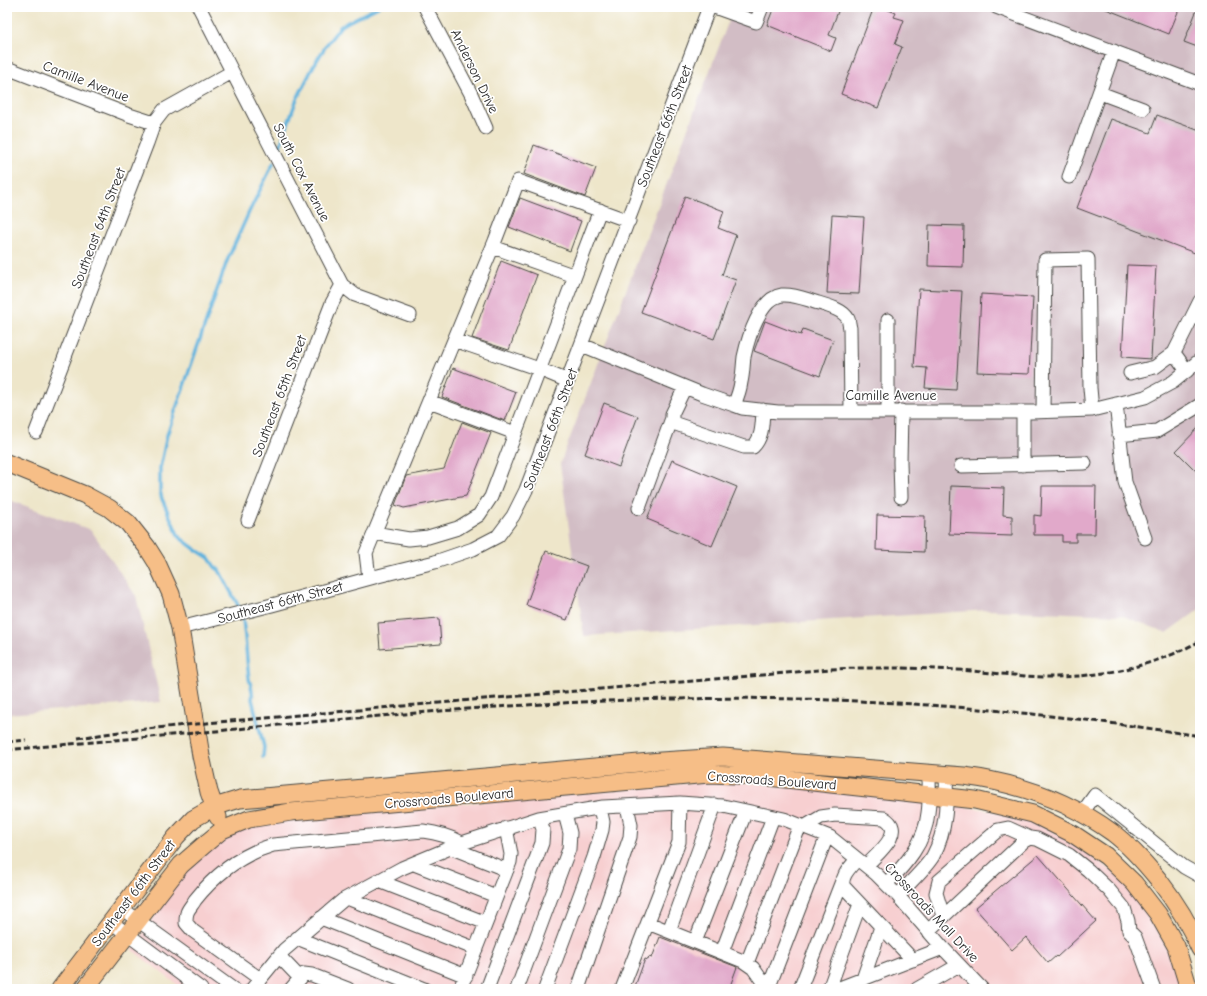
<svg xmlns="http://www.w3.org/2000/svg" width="1207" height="996" font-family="'Comic Neue',sans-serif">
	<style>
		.built { fill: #f7cfd0 }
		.industrial { fill: #d2bdc5 }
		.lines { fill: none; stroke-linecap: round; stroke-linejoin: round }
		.stream { stroke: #62b3dd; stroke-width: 3.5 }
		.building { fill: #e1a9ca }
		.minor-casing { stroke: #484743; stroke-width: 15 }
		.major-casing { stroke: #484743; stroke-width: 19 }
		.minor { stroke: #fff; stroke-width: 13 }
		.major { stroke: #f6be87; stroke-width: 17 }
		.rail { stroke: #2b2b2b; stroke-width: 3; stroke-dasharray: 6 3; stroke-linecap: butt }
		.labels { text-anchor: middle; stroke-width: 3.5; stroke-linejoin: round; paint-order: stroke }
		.street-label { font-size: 14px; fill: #2b2b2b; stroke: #fff }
	</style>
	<rect width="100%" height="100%" fill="#fff"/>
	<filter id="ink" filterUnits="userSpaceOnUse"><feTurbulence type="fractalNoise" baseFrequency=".025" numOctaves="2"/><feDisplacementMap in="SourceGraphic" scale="8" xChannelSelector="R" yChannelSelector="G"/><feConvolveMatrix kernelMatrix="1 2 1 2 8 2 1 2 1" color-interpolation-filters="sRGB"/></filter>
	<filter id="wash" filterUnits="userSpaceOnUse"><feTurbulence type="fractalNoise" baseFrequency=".012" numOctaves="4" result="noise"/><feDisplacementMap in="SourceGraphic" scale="16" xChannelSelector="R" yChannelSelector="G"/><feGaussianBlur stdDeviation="0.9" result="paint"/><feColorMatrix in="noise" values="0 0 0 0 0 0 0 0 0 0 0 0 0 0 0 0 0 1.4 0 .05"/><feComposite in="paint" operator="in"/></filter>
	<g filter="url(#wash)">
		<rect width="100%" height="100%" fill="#eee6ca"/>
		<path class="built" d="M712,781l54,3 143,15 93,13 30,9 32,15 50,36 27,29 35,60 8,28h-1001l-51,-39 44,-68 42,-42 29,-12 46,-9z"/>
		<path class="industrial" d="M734,7h466v602l-33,24 -46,-18 -133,-5 -404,26 -24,-172z
			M7,499l84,31 45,66 25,106 -154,12z"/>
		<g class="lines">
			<path class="stream" d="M278,152l18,-51 18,-36 13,-21 13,-17 8,-5 30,-15
				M240,609l-21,-39 -4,-3 -6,-9 -14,-9 -16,-12 -17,-38 -2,-8v-23l7,-33 60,-174 23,-51 24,-48
				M242,615c4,21 4,41 7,63 1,7 5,14 3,21l12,48 -1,10"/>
		</g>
		<g id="blocks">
			<path class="building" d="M774,7h60l5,2 -10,26 7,3 -5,13 -64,-26z
				M874,7h7l15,6 -2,4 10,3 -9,24 7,3 -24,61 -37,-14z
				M1101,7h79l-11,27z
				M1198,7h2v41l-16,-6z
				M1157,115l43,16v124l-123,-47 34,-89 39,14z
				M534,145l62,23 -11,29 -61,-23z
				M685,196l39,15 -6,17 18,7 -14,40 14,5 -22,59 -73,-27z
				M520,198l61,23 -11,30 -61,-24z
				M832,215l32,2 -5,77 -32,-1z
				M929,225l35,1 -1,41 -35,-1z
				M501,261l36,14 -28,75 -37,-12z
				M1127,265l29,1 -5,93 -29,-2z
				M919,289l43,2 -6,99 -31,-2 2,-20 -13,-1z
				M981,294l52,3 -4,77 -52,-2z
				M765,321l36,14 2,-6 30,11 -13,36 -66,-25z
				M453,368l63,24 -11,29 -63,-24z
				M604,403l34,13 -19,51 -34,-13z
				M462,422l29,11 -25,63 -62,12 -9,-3 11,-29 38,-7z
				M1200,426v49l-24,-24z
				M672,460l65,27 -25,59 -65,-27z
				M951,486l53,2 -1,27 9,1v20l-63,-2z
				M1042,486h54l-1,48h-19v8h-14v-7h-28v-20l7,1z
				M877,515l48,1 -1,36 -48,-2z
				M546,551l41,15 -20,54 -41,-15z
				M439,618l2,26 -61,5 -2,-26z
				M1038,855l58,66 -39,36 -1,-1 -8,7 -22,-26 -14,13 -37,-42z
				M660,937l77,30 -8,22h-95l11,-30 3,1 1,-3 3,1z"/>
		</g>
	</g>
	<g filter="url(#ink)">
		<use href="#blocks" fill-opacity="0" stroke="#484743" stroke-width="1"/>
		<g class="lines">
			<g class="minor-casing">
				<path id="minor" d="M199,7l143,278 13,10 55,20
					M425,7l46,87 15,34
					M714,7l42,15 6,-15
					M996,7l204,77
					M7,68l122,47 25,8
					M1100,93l43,16
					M1069,177l45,-126
					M493,247l82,29
					M888,320v91
					M454,340l85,29 29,12
					M582,345l120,49 32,11 8,3 36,4h253l61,-2 53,-13 28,-15 27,-22
					M1174,353l26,-52
					M1130,373l25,-6 19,-14 13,18
					M685,387l-13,27v7l1,2 71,24h9c10,-10 9,-23 10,-37
					M429,401l86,32
					M1116,404l9,78 20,56
					M734,405c3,-7 6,-15 7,-23 2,-8 2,-17 3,-25 4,-19 16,-59 38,-62 12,-1 23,4 33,7 10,3 28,7 33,17 1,2 1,6 2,9l1,83
					M901,411l-1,51 1,35
					M1043,411l2,-151 43,-1 2,129 2,22
					M1023,412v53
					M36,432l111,-289 7,-20 10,-13 68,-38
					M1119,435l38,-4 43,-26
					M961,466l124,-3
					M639,508l33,-90
					M248,520l84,-217 10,-18
					M374,533l35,6 19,-2 30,-9 21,-13 12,-18 109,-287
					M369,578l-3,-25 129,-312 23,-60 111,40
					M180,628l92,-23 106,-29 57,-14 38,-13 25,-13 15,-20 13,-26 183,-483
					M1082,813l13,-18 89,72 16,9
					M804,827l17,-10 14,-2 49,3c23,13 -7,36 -18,48
					M452,848l55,22
					M857,859c-6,8 -16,16 -14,27l70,74
					M414,864l82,32
					M379,881l107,42
					M886,884c20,-20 39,-41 42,-71 2,-13 1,-27 1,-40
					M898,896c10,-12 28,-28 35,-40 14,-26 14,-54 13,-82
					M347,898l129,51
					M121,908l112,81
					M943,916l-7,-23 3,-12 59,-51 10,-2 22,10
					M321,918l145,58
					M111,922l90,67
					M648,923l95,38 10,7 15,21
					M669,931l46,-126
					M928,931l96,-90 6,-3 7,1 32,16 19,15 21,20 15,18 4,13 1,10 6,6 19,52
					M297,938l127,51
					M695,942l51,-131
					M722,952l51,-135
					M279,956l21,22
					M747,963l53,-138
					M260,979l-67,-48 -7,-8c0,-3 0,-7 1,-10 1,-4 6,-9 8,-13 20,-25 47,-46 78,-55l150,-14c15,2 26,5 39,12
					M863,979l18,-52
					M252,989l32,-39 59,-50 59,-32 60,-25 77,-25 64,-11 77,-4 43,3 61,13 46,18 46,37 22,22 45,52 39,41
					M291,989l13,-15 8,1 36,14
					M460,989l50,-127 1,-8 -5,-26
					M487,989l55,-146 1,-14 -4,-11
					M517,989l52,-140 1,-16 -5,-19
					M545,989l49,-132 8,-27 1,-8 -3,-14
					M578,989l52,-152 1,-12 -4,-19
					M622,989l57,-147 1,-39
					M768,989l59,-153
					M800,989l42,-108
					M829,989l31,-85
					M837,989l106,-41
					M917,989l42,-24"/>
			</g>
			<g class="major-casing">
				<path id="major" d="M7,463l78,32 24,13 19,15 19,24 10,16 14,31 9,34 21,128 8,36 9,25
					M60,989l116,-152 17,-18 21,-12 26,-8 421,-38 62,-4 241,19c54,7 105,25 149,57 17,13 32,30 45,46 17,22 31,44 42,70
					M85,989l96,-124 23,-20 18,-15 27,-11 42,-7 418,-38 50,2 216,24 58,14 40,20 33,22 28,27 24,31 18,32 13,43"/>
			</g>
			<use href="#minor" class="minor"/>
			<use href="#major" class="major"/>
			<path class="rail" d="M78,738l48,-7 70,-7 635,-55c42,-2 85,-1 127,1 31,2 62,7 93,7 52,0 104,-11 149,-36
				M7,742l19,-2
				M7,750c80,-8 160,-14 240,-22 143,-13 287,-27 432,-29 174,-4 349,10 521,37"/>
		</g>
	</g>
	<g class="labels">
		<g class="street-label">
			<text transform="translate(475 71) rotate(64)" y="5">Anderson Drive</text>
			<text transform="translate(86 81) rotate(21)" y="5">Camille Avenue</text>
			<text transform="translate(664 126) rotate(-69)" y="5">Southeast 66th Street</text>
			<text transform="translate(302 172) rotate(63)" y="5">South Cox Avenue</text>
			<text transform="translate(98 228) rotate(-69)" y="5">Southeast 64th Street</text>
			<text x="891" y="400">Camille Avenue</text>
			<text transform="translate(279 396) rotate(-69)" y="5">Southeast 65th Street</text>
			<text transform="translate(550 429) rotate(-69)" y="5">Southeast 66th Street</text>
			<text transform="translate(280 602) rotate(-15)" y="5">Southeast 66th Street</text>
			<text transform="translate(772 780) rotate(4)" y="5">Crossroads Boulevard</text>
			<text transform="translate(449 798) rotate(-5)" y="5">Crossroads Boulevard</text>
			<text transform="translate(133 893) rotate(-53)" y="5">Southeast 66th Street</text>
			<text transform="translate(932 912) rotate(47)" y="5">Crossroads Mall Drive</text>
		</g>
	</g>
	<rect width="1207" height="996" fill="none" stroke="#fff" stroke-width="24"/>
</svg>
